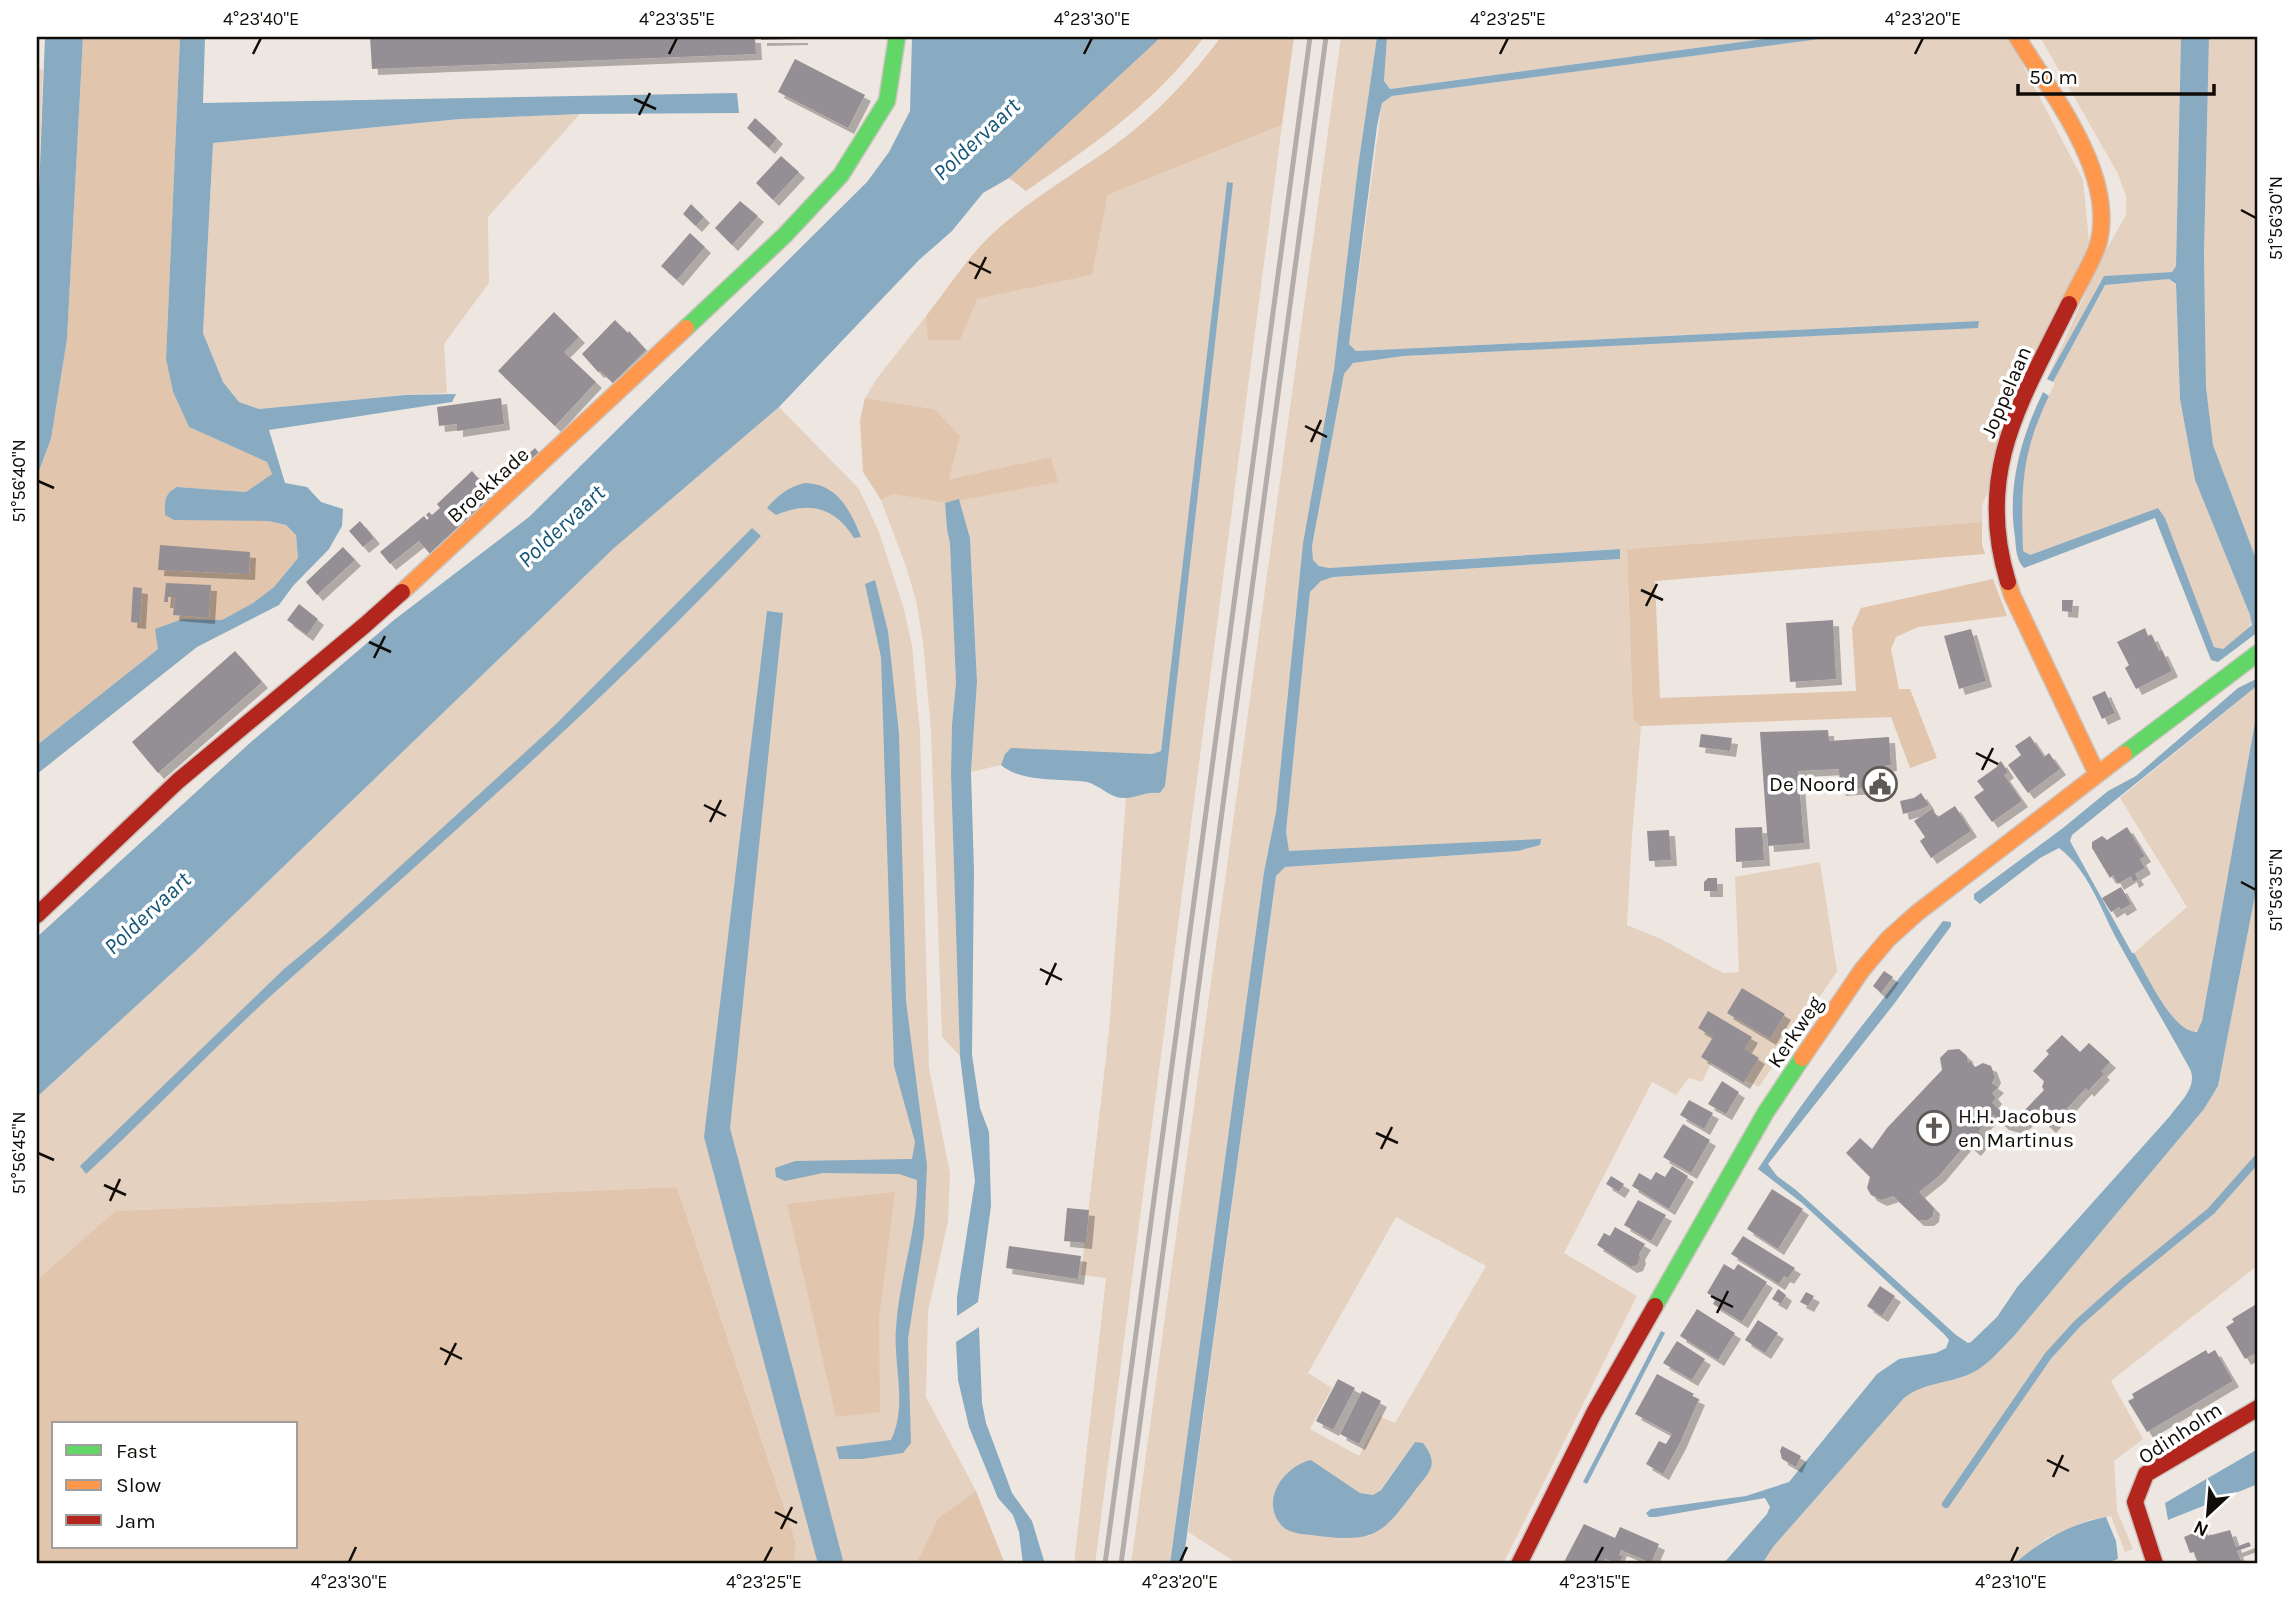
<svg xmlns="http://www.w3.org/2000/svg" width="2295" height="1601" font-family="Karla,sans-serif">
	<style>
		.green { fill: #e5d1bf; fill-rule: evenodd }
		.forest { fill: #e1c5ac; fill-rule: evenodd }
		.water { fill: #88abc2 }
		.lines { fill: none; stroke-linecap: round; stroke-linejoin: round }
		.stream { stroke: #88abc2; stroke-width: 8 }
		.building { fill: #948f95; filter: url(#shadow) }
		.fast-casing { stroke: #cac4bf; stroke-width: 19 }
		.slow-casing { stroke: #cac4bf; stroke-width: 19 }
		.jam-casing { stroke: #cac4bf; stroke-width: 19 }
		.fast { stroke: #63d668; stroke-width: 16 }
		.slow { stroke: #ff974d; stroke-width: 16 }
		.jam { stroke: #b3261e; stroke-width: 16 }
		.rail { stroke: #b2acaa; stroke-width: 5 }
		.ticks { fill: none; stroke: #100c08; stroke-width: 2.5 }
		.labels { text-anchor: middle; stroke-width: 7; stroke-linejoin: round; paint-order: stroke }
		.street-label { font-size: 21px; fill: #100c08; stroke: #fff }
		.poi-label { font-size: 21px; fill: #100c08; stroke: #fff; text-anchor: end }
		.water-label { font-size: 23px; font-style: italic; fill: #135477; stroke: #fff }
		.neatline { fill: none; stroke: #100c08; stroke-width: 2.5 }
		.ticks-label { font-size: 18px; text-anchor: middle; fill: #100c08 }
	</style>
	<defs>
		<filter id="shadow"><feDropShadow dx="6" dy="6" stdDeviation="0" flood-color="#0004"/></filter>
	</defs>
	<rect width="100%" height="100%" fill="#eee7e1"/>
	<path class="green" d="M1341,37h36l-19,130 -24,202 -31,174 -27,269 -12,60 -94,692h-39z
		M1387,37h391l-389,52 -5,-8z
		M1835,37h173l75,143 6,61 -107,265v16l-355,27 6,169 8,8 -9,111 -5,88 34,14 62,34 16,-1 -4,-95 85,-15 17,109 -78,116 -48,-24 -9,19 -13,-4 -13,17 -24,-13 -88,171 73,43 -134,268h-265l-50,-32 88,-656 8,-9 234,-16 22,-6v-5l-251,12 -3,-20 24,-240 11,-11 12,-4 287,-18 -1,-10 -290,19 -10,-2 -6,-6 -1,-14 32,-172 9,-11 51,-7 574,-29v-6l-622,30 -7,-7 33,-241 10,-7zM1396,1217l90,49 -91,157 -15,-7 -21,40 -49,-27 22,-41 -24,-15zM1415,1442l-46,95 -58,-77 49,33 13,2 7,-5z
		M2040,37h141l-5,229 -4,6 -68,4 -57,103 54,-120 25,-44v-19l-8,-22z
		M2209,37h49v527l-45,-119 -7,-58 -2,-133z
		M37,69l6,1 -6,173z
		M580,114l-92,103 1,66 -45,61 3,49 -42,2 -146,14 -20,-7 -16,-20 -20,-49 10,-190 247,-24z
		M1282,125l-187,1439h-21l32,-286 -25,-3 28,-244 17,-233 21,-7 13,2 68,-611 -67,569 -9,3h-147l-4,11 -30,7 6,-90 -4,-93 -3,-51 -11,-39 98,-17 -6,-25 -103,22 -14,-70 -69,-11 13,-21 48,-61 3,24 48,-41 115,-24 16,-80z
		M2169,279l7,6 4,114 15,81 57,140 -4,10 -25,19 -9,-2 -56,-139 -128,47 -8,-4v-71l2,-18 15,-45 16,-34 -2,-1 52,-97z
		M779,407l80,82 20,43 25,77 8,37 8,86 9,336 21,105 -2,48 -20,91 -2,85 50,94 -38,27 -22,46h-122l2,-21 -119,-356 -562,24 -78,69v-183l159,-146 417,-402z
		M892,494l53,9 2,26 3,15 6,139 -4,41 -1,50 9,282 -18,-19 -11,-306 -8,-89 -7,-42 -10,-33 -25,-67z
		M2258,685v20l-56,316 -3,8 -5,4c-26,-10 -46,-56 -60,-80l53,-46 -67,-109z
		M2258,880v385l-147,116 32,58 -29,22 3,50 16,38 -8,3 -14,-36 -22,4 -42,18 -33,26h-252l11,-17 131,-149c20,-16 45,-14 68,-25 16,-8 29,-24 42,-37l190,-227 14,-23z"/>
	<path class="forest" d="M83,37h97l-14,322 7,33 16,35 78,35 5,12 -26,18 -69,-5 91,34 18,4 10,10 2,23 -24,29 -21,16 -31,17 -39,-1 -25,30 -121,96v-269l14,-37 16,-100z
		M1158,37h46c-50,67 -110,107 -178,154l-17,-13z
		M1221,37h73l-12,88 -174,70 -16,80 -115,24 -17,41h-32l-2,-24c20,-25 41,-58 64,-80 38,-36 84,-61 126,-92 41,-30 75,-67 105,-107z
		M865,398l69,11 26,27 -11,43 102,-22 7,25 -113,21 -53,-9 -11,6 -18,-28 -3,-52z
		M1982,522v23l3,9 -330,27 5,117 196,-7 -4,-63 9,-20 132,-29 14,37 -89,11 -22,10 -5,12 8,40h11l27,69 -27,10 -19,-51 -250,9 -8,-7 -6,-170z
		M677,1187l119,356 -2,21h-757v-284l78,-69zM296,1424v123h-242v-123z
		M895,1192l-16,126 1,94 -44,5 -49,-213z
		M976,1491l29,73h-89l22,-46z"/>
	<path class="water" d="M45,37h38l-16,302 -16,100 -14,37v-233z
		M180,37h25l-2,66 534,-10 2,20 -159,1 -120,5 -247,24 -10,190 20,49 16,20 20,7 146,-14 51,-1 -4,8 -183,28 16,53 22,4 14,15 22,7 -1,17 -13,23 -36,37 -14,19 -82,42 -160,127v-29l121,-96 -3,-20 28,-10 39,1 31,-17 21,-16 24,-29 -2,-23 -10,-10 -18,-4 -94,-1 -9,-5c0,-14 -1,-21 12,-28l69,5 26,-18 -5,-12 -78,-35 -16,-35 -7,-33z
		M912,37h249l-152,141 -26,15 -31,38 -33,29 -140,147 -166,142 -417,402 -159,146v-160l214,-195 143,-122 135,-103 338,-335 22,-30 21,-41z
		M1377,37h10l-3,44 6,8 388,-52h57l-443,59 -10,7 -5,23 -28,218 7,7 623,-30 -1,7 -574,28 -51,7 -9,11 -32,172 1,14 6,6 10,2 291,-19v10l-287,18 -12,4 -11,11 -24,240 3,19 252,-12 -1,6 -22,6 -233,16 -9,9 -93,688h-13l94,-692 12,-60 27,-269 31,-174 24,-202z
		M2181,37h28l-5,217 2,133 7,58 45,119v68l-40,30 -7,-2 -56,-142 -131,50c-8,-8 -8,-20 -9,-31 -8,-51 6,-99 28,-145l6,4c-28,58 -28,91 -26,155l7,4 128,-47 7,10 49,129 9,2 29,-24 -2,-10 -55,-135 -15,-81 -4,-115 -7,-5 -64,6 -52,97 -6,-3 57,-103 68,-4 4,-6z
		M1227,182l6,1 -68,603 -5,7c-16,-2 -25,6 -38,5 -13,-1 -23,-13 -35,-16 -26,-4 -65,1 -86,-17l4,-11 6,-6 141,6 9,-3z
		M805,483c32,1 45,26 56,54l-7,1c-19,-31 -45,-37 -78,-23l-9,-7c11,-13 21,-21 38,-25z
		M959,499l11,39 7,144 -6,90 3,99 -2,184 8,53 9,24 2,74 -13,96 -21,14v-19l18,-116 -15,-125 -9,-282 1,-50 4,-41 -6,-139 -3,-15 -2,-26z
		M752,528l9,8c-147,156 -309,298 -469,441 -72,63 -136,133 -206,197l-6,-8 204,-197 41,-34 230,-210z
		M875,580l13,51 11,103 7,267 21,164 -3,71 -16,103 3,104 -8,10 -41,6h-23l-3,-12 55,-7c17,-35 2,-75 5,-112 3,-50 22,-98 21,-148l-18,-6 -76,-1 -38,8 -9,-4 -1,-9 20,-7 117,-2 3,-17 -21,-76 -13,-409 -16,-73z
		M767,611l16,2 -53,515 114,436h-26l-114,-427z
		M2258,678v7l-186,150 -2,6 62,112h2c12,20 39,80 63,79l5,-11 56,-316v175l-40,206 -14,23 -190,227c-13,13 -26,29 -42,37 -23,11 -48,9 -68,25l-131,149 -11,17h-39l44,-50 3,-7 -5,-9 -109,19h-7l-3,-4 5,-4 95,-13 43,-14 88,-108 22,-15 37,-6 10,-5 3,-8 -5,-6 -142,-131 -44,-34c56,-87 123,-165 185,-248l8,1v4l-57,78 -126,160 9,12 19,14 160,145 12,8 3,-1 26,-25 21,-31 152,-170c10,-14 28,-29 20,-47 -24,-44 -50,-87 -74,-131 -16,-31 -28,-68 -57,-90l-19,10 -60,46 -6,-5v-5l89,-66 45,-37 28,-15 102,-88z
		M979,1327l3,76 4,20 26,70 20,28 13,43h-22l-4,-32 -6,-17 -15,-17 -29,-71 -11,-47 -2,-38z
		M1661,1331l4,2 -78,151 -4,-2z
		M1415,1442l8,1c16,21 8,27 -7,46 -33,44 -39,54 -98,47 -11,-2 -27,-1 -36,-10 -23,-25 2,-60 29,-66l49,33 13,2 8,-5z
		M2258,1449v35l-90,36 -3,-17z
		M2106,1517l10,24 2,18 -15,5h-89c26,-23 58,-41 92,-47z"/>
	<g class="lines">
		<path class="stream" d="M1946,1504l102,-148 29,-32 47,-42 87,-71 47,-53"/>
	</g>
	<path class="building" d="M370,37h385l1,17 -384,15z
		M761,37h41v2l-41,1z
		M795,59l70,36 -17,33 -70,-36z
		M755,118l22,20 -8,10 -22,-20z
		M781,156l18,16 -26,28 -17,-17z
		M740,201l18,15 -26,29 -17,-17z
		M691,204l13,13 -8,9 -13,-12z
		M690,233l15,14 -28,33 -16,-14z
		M554,312l25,25 -15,15 32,30 -41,44 -57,-55z
		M615,320l13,13 1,-2 17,19 -33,33 -13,-12 -2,1 -16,-18z
		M501,398l3,26 -47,7v-7l-18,2 -2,-19z
		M535,448l8,10 -113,96 -11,-13 -29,23 -10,-12 44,-36 3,4 2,-2 -3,-3 3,-3 3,3 8,-7 -3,-4 35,-33 11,13 7,-6 5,5z
		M360,521l14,17 -11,9 -14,-16z
		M160,545l90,7 -1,22 -91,-4z
		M343,547l12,13 -38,35 -11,-13z
		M166,583l45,2 -2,33 -36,-3 2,-18h-7v5h-4z
		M133,587l9,1 -2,35 -9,-1z
		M2062,600h11l-1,12 -10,-1z
		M299,604l19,15 -11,16 -20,-15z
		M1833,620l3,59 -46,3 -4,-59z
		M2145,628l3,8 4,-1 7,16 3,-1 10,21 -36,18 -11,-21 4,-3 -12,-23z
		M1971,629l15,52 -27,8 -15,-53z
		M235,651l27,31 -104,91 -26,-31z
		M2105,691l10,22 -13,6 -10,-22z
		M1828,730l1,11 60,-4 2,28 -7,1 1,22 -3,4h-9l-4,-4 -29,2 -1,-21 -41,2 6,72 -36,3 -8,-114z
		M1701,734l31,4 -2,13 -31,-4z
		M2030,736l14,21 5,-4 11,16 -32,24 -20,-28 13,-10 -6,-9z
		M2001,761l7,11 -4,3 18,26 -30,21 -18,-25 10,-7 -7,-9 21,-15 -2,-1z
		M1921,793l8,12 -8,4 -18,5 -3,-13 14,-3z
		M1955,806l16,25 -40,27 -11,-17 5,-4 -11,-16 18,-12 6,8z
		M1762,827l2,33 -28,2 -1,-34z
		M2127,827l18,29 -5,3 5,9 -10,6 3,5 -5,3 -2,-6 -13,8 -5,-9 -3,3 -18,-30v-6l10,-6 5,4z
		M1669,830l2,30 -22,1 -2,-30z
		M1708,878h9v13h-13v-9z
		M2121,887l10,17 -10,6 -2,-3 -8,5 -9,-14z
		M1884,971l9,6 -12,16 -8,-7z
		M1742,988l43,26 -15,25 -43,-26z
		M1708,1011l44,26 -7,12 14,9 -15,25 -43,-26 12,-20 -15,-9z
		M2062,1035l18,17 9,-9 21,19 -9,9 3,3 -16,17 -2,-3 -36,39 -15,-14 -11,10 -10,4 -11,-3 -10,-9 -13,14 -1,3 6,6 -10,12 -7,-6 -3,1 -26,31 -20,16 15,16 -1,8 -5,4h-10l-25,-24 -12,4 -10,-5 -4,-7 3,-11 -24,-24 14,-15 12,11 15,-21 55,-58 -2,-12 8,-8 11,-1 8,7 1,7 2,-2 5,6 8,-4 8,3 4,11 -3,6 6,4 -6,6 4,5 -4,5 12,11 11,3 7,-4 22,-23 -2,-3 2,-6 -11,-10 16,-17 -3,-3z
		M1722,1081l17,11 -13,22 -18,-10z
		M1689,1100l24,13 -9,16 -24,-14z
		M1683,1124l27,16 -19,33 -28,-16z
		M1672,1166l16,10 -19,33 -37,-23 7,-13 12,7 5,-8 9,5z
		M1611,1176l13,8 -5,8 -13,-8z
		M1772,1189l31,20 -25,40 -31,-20z
		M1638,1200l28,15 -15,26 -27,-16z
		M1067,1208l22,2 -3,33 -22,-2z
		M1615,1227l30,17 -6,10 1,4 -3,7 -6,2 -34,-22 7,-12 6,3z
		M1743,1236l52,32 -7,10 -4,-2 -5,8 -48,-30z
		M1009,1246l72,10 -3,23 -72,-11z
		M1724,1264l10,6 4,-6 29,18 -25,40 -29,-18 3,-6 -9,-5z
		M1880,1286l15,10 -13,20 -15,-10z
		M1778,1289l8,6 -5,9 -9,-5z
		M1806,1292l8,4 -6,10 -8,-4z
		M2258,1303v59l-4,-8 -9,5 -19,-32 8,-5 -2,-3z
		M1697,1309l38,24 -17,27 -38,-24z
		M1758,1320l20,13 -13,20 -20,-13z
		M1677,1341l28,18 -13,21 -29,-17z
		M2206,1350l2,4 7,-4 18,31 -86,51 -19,-31 6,-3 -2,-4z
		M1657,1374l37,20 -2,2 7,3 -19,44 -17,31 -17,-10 13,-23 7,3 6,-10 -37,-20z
		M1338,1379l17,9 -22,42 -17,-9z
		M1362,1391l19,10 -22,43 -19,-10z
		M1782,1446l19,10 -5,11 -14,-8 -2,-8z
		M1584,1524l31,14 5,-11 39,17 -8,19 -30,-13 -2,5 4,1 -4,8 -14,-5 -3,5h-39z
		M2205,1528l3,8 22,-6 6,17 13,-5 2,4 -14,5 5,13h-44l-4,-12 -4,1 -6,-16z"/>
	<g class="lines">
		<g class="fast-casing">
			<path id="fast" d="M686,328l98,-92 57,-61 46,-74 10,-64
				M2124,754l134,-101
				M1655,1306l111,-194 36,-54"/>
		</g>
		<g class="slow-casing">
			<path id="slow" d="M2017,37c34,56 98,135 82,204 -4,17 -22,46 -30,63
				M2008,582l4,13 85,179
				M402,592l284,-264
				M1802,1058l60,-88 26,-31 29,-26 207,-159"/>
		</g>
		<g class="jam-casing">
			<path id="jam" d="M2008,582c-34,-111 14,-182 61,-278
				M37,915l141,-134 187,-156 37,-33
				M1519,1564l75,-151 61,-107
				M2155,1564l-20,-62 11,-28 112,-66"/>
		</g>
		<use href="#fast" class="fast"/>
		<use href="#slow" class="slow"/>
		<use href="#jam" class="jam"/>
		<path class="rail" d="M1105,1564l205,-1527
			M1121,1564l205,-1527"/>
	</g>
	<path class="ticks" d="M253,54l8,-16M669,54l8,-16M1084,54l8,-16M1500,54l8,-16M1915,54l8,-16M634,99l22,10M639,115l11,-22M2241,210l15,8M969,262l22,11M975,279l11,-22M1305,426l22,11M1311,442l10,-22M38,481l16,7M1641,590l22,10M1646,606l11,-22M369,642l22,10M374,658l11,-22M1976,753l22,11M1982,770l11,-22M704,805l22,11M710,822l11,-22M2241,882l15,8M1040,969l22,11M1046,985l10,-22M1376,1133l22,10M1381,1149l11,-22M38,1153l16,7M104,1185l22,10M110,1201l10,-22M1711,1296l22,11M1717,1313l11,-22M440,1348l22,11M445,1365l11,-22M2047,1460l22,11M2053,1477l10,-22M775,1512l22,11M781,1529l11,-22M349,1562l7,-15M764,1562l8,-15M1180,1562l7,-15M1595,1562l8,-15M2011,1562l7,-15"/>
	<defs>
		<g id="civic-ring" transform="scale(1.75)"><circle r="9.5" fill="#fff" stroke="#5e5954" stroke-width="1.5"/><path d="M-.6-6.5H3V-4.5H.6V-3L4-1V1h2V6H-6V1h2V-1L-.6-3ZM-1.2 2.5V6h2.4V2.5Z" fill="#5e5954"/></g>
		<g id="church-ring" transform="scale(1.75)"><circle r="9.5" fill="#fff" stroke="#5e5954" stroke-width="1.5"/><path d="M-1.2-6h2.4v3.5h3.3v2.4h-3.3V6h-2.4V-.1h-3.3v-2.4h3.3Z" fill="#5e5954"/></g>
	</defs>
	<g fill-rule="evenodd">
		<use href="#civic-ring" x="1880" y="784"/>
		<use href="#church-ring" x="1934" y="1128"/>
	</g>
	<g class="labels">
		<g class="street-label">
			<text transform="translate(2006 392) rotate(-67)" y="7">Joppelaan</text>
			<text transform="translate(488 485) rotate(-42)" y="7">Broekkade</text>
			<text transform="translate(1795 1032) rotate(-56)" y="7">Kerkweg</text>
			<text transform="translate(2180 1433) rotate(-33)" y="7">Odinholm</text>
		</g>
		<g class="poi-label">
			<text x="1856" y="791">De Noord</text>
			<text x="1958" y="1123" text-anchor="start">H.H. Jacobus<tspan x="1958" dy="24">en Martinus</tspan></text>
		</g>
		<g class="water-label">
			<text transform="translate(976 139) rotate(-43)" y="8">Poldervaart</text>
			<text transform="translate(561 526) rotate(-43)" y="8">Poldervaart</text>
			<text transform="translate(147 913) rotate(-43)" y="8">Poldervaart</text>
		</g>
	</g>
	<rect width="2295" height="1601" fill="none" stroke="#ffffff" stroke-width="77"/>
	<rect x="52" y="1422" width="245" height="126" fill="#ffffff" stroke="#9f9e9c" stroke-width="2"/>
	<rect x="66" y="1445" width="35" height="10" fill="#63d668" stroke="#9f9e9c" stroke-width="2"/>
	<text x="116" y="1458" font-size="21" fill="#100c08">Fast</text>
	<rect x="66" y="1480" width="35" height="10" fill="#ff974d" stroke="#9f9e9c" stroke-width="2"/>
	<text x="116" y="1492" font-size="21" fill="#100c08">Slow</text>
	<rect x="66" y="1515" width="35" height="10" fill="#b3261e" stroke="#9f9e9c" stroke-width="2"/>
	<text x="116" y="1528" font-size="21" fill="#100c08">Jam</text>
	<g transform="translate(2208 1514) rotate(206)" stroke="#ffffff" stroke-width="5" paint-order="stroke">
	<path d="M0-5L12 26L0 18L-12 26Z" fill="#100c08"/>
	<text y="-10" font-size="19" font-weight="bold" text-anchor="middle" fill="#100c08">N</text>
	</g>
	<path d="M2018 84v10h196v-10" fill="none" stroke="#100c08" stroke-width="3.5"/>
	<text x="2029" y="84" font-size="21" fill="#100c08" stroke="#ffffff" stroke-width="5" paint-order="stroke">50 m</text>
	<rect x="38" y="38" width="2218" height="1524" class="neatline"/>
	<g class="ticks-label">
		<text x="261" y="25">4°23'40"E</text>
		<text x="677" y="25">4°23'35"E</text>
		<text x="1092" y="25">4°23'30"E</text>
		<text x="1508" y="25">4°23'25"E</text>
		<text x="1923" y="25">4°23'20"E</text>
		<text transform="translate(2276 218) rotate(-90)" y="6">51°56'30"N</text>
		<text transform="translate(19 481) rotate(-90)" y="6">51°56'40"N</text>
		<text transform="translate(2276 890) rotate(-90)" y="6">51°56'35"N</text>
		<text transform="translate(19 1153) rotate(-90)" y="6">51°56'45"N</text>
		<text x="349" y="1588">4°23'30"E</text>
		<text x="764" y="1588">4°23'25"E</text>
		<text x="1180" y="1588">4°23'20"E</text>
		<text x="1595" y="1588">4°23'15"E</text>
		<text x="2011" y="1588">4°23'10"E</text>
	</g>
</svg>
